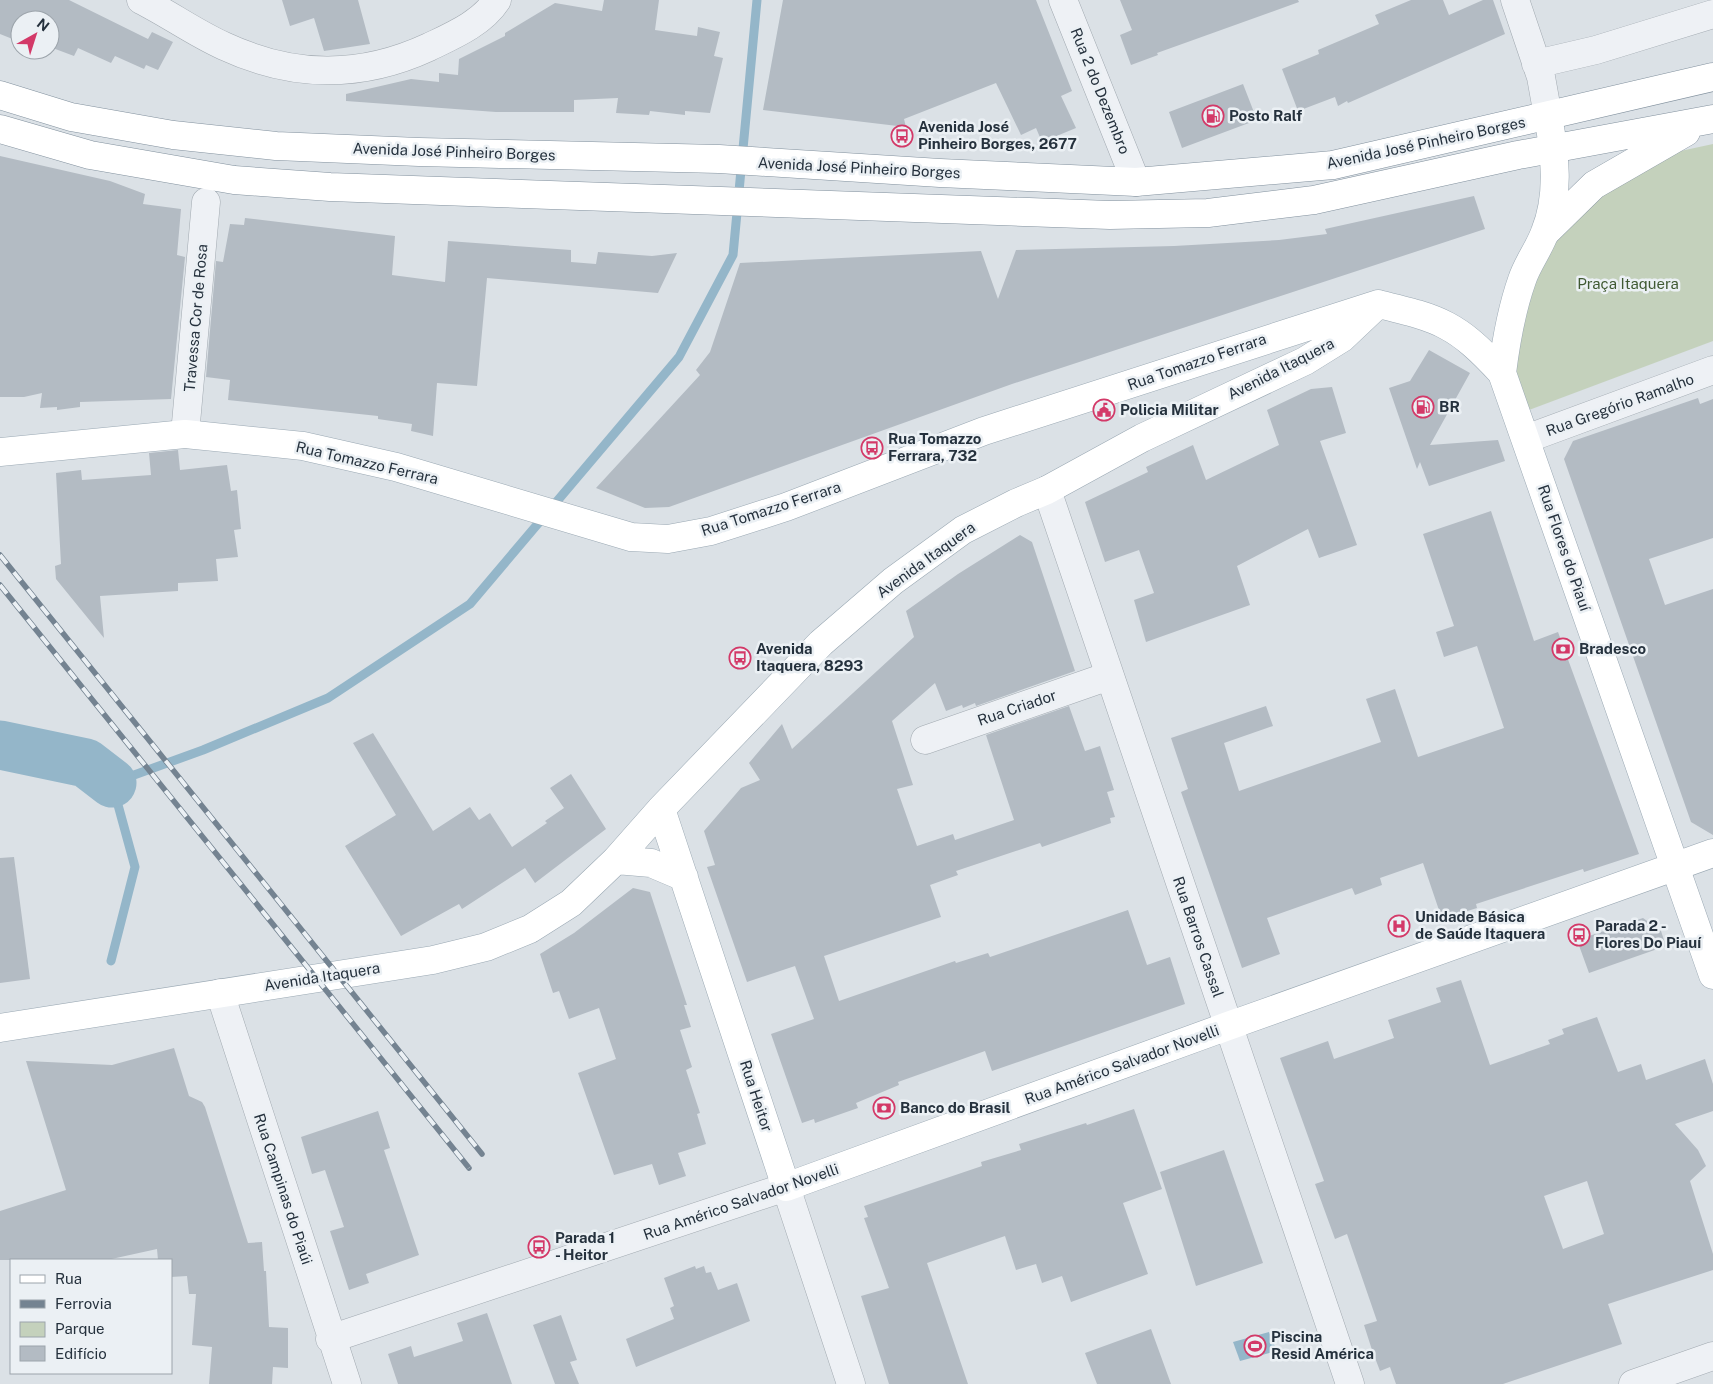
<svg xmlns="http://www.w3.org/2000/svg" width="1713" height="1384" font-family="'Public Sans',sans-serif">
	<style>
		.green { fill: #c4d1bc }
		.water { fill: #94b6c9 }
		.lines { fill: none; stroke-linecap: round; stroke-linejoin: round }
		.stream { stroke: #94b6c9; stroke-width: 9 }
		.river { stroke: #94b6c9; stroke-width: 49 }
		.building { fill: #b3bbc3; fill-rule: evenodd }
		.minor-casing { stroke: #a1a9b0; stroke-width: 29 }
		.major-casing { stroke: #9aa8b3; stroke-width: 29 }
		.highway-casing { stroke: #82919e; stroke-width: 29 }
		.minor { stroke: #eef1f5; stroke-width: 28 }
		.major { stroke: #fff; stroke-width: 28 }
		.highway { stroke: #fff; stroke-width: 28 }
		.rail-casing { stroke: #748391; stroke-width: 5.5 }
		.rail { stroke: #ebf0f4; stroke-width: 4; stroke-dasharray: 11; stroke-linecap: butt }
		.labels { text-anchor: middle; stroke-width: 5; stroke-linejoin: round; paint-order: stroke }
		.street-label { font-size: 15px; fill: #25313d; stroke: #ebf0f4 }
		.poi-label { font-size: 15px; font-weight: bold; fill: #25313d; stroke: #ebf0f4; text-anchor: start }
		.park-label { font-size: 15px; fill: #3f5932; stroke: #ebf0f4 }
	</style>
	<rect width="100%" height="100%" fill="#dbe1e6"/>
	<path class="green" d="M1713,144v197l-184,69 -17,-45 10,-63 28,-58 46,-48 80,-44z"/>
	<path class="water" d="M1269,1332l8,19 -37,10 -7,-19z"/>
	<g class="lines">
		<path class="stream" d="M111,961l24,-94 -23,-84 91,-33 125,-52 142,-94 209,-247 54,-102 24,-255"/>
		<path class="river" d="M0,745l86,18 26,20"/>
	</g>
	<path class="building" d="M0,0h69l79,39 4,-7 21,10 -15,28 -12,-5 -2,4 -29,-13 -4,7 -33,-15 -4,8 -24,-9v-27h-30v22l-20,-8z
		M282,0h76l12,44 -46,7 -10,-33 -24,8z
		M604,0h55l-4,30 42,6 1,-9 22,5 -6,24 9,2 -13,55 -25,-2v4l-35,-4 -1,4 -33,-2 2,-15 -44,2v12h-78l-150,-11v-7l65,-15 28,3v-9l19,2 1,-16 46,-23v-3l50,-30 47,8z
		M783,0h253l36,91 -11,5 15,32 -34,14 -6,-14 -15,7 -25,-52 -92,36 2,8 -143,-17z
		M1120,0h178l1,2 -142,51 1,2 -27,10 -11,-30 12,-5z
		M1411,0h32l6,15 34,-15h10l12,34 -157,69 -1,-2 -9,5 -3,-9 -37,14 -16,-42 37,-15 -1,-4 61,-26 -4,-9z
		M1243,84l14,36 -75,28 -13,-36z
		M0,156l110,25 35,13 -2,10 38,5 -4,46 8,2 -14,142 -91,3v5l-23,3v-3l-17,1 2,-15 -18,4h-24z
		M1474,196l11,33 -473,155 -343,123 -24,1 -49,-20 104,-113 -4,-5 14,-18 30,-89 241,-12 17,48 18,-49 158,-4 105,-6 48,-6 -2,-5z
		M245,218l150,18 -3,39 53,7 3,-41 123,9v12l25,2 2,-12 54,4 25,-3 -19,40 -171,-15 -10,108 -40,-3 -4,53 -22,-5 1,-7 -34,-5v-3l-150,-16 2,-20 -24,-3 10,-116 7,1 7,-38 14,1z
		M1429,350l41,23 -40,72 68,-5 7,21 -76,25 -9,-24 -3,7 -28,-81 21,-7z
		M1332,387l14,46 -26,8 37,104 -38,13 -11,-29 -71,37 13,39 -104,37 -12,-42 20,-7 -15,-43 -34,12 -20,-60 63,-30 -2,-5 47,-22 13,35 73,-35 -12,-35 44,-21z
		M1698,398l2,6 13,-5v139l-64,21 16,46 48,-16v246l-22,-13 -127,-363 9,-18z
		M178,450l2,20 47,-5 4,26 6,-1 4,39 -7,1 4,27 -22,2 2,22 -40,2v8l-78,5 4,42 -48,-59 -1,-13 6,-2 -5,-91 25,-3 1,10 69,-5 -2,-22z
		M1491,511l43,130 24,-9 81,222 -55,18 -1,-3 -107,35 1,4 -35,11 -19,-56 -43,15 2,7 -27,10 -3,-7 -85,30 13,36 -38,14 -61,-176 7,-3 -17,-51 95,-32 7,20 -49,17 15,48 142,-49 -15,-43 29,-10 23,68 86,-29 -27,-82 -33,11 -8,-25 18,-6 -31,-92z
		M1020,535l12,7 43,129 -99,35 -1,-3 -12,5 -1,-3 -16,6 -11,-28 -43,38 21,64 -16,4 20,57 36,-12 2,6 59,-20 -28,-85 83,-29 16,45 15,-5 14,44 -7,2 8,25 -5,1 1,5 -69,24 -2,-4 -84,28 2,4 -28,10 11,32 -117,39 15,45 116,-40 1,2 32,-10 2,4 138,-47 19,55 23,-8 15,47 -193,67 -7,-20 -87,31 1,3 -43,18 2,5 -43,15 -1,-4 -12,4 -31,-89 43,-15 -19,-53 -48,16 -40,-115 8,-2 -11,-34 37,-43 19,-8 -11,-17 33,-39 10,25 122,-112 -8,-26 52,-37z
		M373,733l60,98 37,-24 9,13 11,-7 22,34 35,-24 -2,-2 19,-13 -14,-20 21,-14 35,55 -71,54 -10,-15 -63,41 -3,-5 -58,32 -56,-90 51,-31 -43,-72z
		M14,857l16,122 -30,4v-125z
		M633,888l17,4 37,113h-3l7,22 -11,3 12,37 -6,3 14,43 -3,1 9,30 -28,9 8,23 -27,9 -7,-21 -38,11 -36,-102 38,-14 -17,-51 -30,11 -10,-28 -6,2 -13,-39 34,-21z
		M1643,918l18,13 5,15 -77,27 -12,-33z
		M1461,980l29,85 60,-21 -2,-4 16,-6 -2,-5 35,-12 21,55 23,-8 5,16 59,-21 8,25v27l-38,13 23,26 8,16 -16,15 23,73v16l-105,34 14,40 -119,40h-107l-6,-17 -10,4 -8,-21 -8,-25 13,-4 -30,-87 -12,5 -20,-55 9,-3 -44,-123 48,-17 6,18 60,-21 -6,-18 53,-18 -5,-14zM1587,1181l17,53 -41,15 -19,-53z
		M174,1048l15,48 13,6 3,5 43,136 14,-1 2,29h2l3,56 19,1v40l-15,-1 -1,17h-63l3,-37 -20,-2 4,-51h-7l-2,-18 -16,1v-17h-13l-1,-11 -50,11h-107v-49l66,-21 -40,-129 86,4z
		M1134,1109l28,80 -39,14 25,71 -77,28 -9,-26 -20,7 -6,-19 -20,6 -11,-34 -78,27 41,121h-79l-28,-88 28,-8 -25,-70 4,-1 -4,-11 118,-40 -1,-4 40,-12 -2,-6 67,-21 1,2z
		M378,1111l12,37 -6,2 35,105 -53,19 3,9 -20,7 -19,-59 14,-4 -19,-57 -13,4 -11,-37z
		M1224,1150l39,113 -67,23 -36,-114z
		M695,1266l1,3 8,-3 2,7 5,-1 7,18 19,-7 13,38 -114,46 -10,-28 48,-20 -4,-11 4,-2 -10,-28z
		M487,1313l25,71h-114l-10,-30 23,-8 3,11 49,-16 -6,-18z
		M561,1315l16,45 -7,2 9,22h-24l-22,-59z
		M1151,1329l20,55h-74l-12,-31z"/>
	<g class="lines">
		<g class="minor-casing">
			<path id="minor" d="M141,0c28,14 54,33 83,46 69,32 136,33 205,1 25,-12 53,-24 68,-47
				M1063,0l73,182
				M1515,0l26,77 7,39
				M1536,64l60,-14 117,-36
				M185,434l21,-232
				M1526,439l187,-69
				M1047,490l303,894
				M925,740l184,-64
				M220,993l127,391
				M330,1339l456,-152 65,197
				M1633,1384l80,-28"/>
		</g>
		<g class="major-casing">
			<path id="major" d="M1548,116c7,38 12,79 -3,116 -6,17 -18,32 -23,48 -11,31 -16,61 -20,93l211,602
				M0,452l185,-18 118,12 93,21 235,70 37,2 43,-8 75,-24 198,-76 394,-127c63,15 79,20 124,69
				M661,809l125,378 442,-161 485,-173
				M616,860l35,3 33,14
				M0,1028l433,-68 53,-13 44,-18 41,-26 45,-43 45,-51 160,-166 72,-62 70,-51 53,-27 31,-13 95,-52 163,-77 37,-23 36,-34"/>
		</g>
		<g class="highway-casing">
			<path id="highway" d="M0,95l71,22 102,18 103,11 143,6 300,7 221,14 196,9 197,-17 380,-88
				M0,129l90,26 144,25 96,7 780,28 98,-2 106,-13 204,-45 195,-36
				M1546,232l48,-47 92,-53"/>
		</g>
		<use href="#minor" class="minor"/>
		<use href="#major" class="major"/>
		<use href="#highway" class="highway"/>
		<g class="rail-casing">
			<path id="rail" d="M0,555l482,599
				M0,585l469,583"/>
		</g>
		<use href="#rail" class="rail"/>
	</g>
	<defs>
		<g id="fuel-ring" transform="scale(1.125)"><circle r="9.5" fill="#ebf0f4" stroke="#d33968" stroke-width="1.5"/><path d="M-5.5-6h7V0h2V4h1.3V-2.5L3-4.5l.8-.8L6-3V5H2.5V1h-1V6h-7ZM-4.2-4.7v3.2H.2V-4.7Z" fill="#d33968"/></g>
		<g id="bus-ring" transform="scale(1.125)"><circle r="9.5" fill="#ebf0f4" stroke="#d33968" stroke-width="1.5"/><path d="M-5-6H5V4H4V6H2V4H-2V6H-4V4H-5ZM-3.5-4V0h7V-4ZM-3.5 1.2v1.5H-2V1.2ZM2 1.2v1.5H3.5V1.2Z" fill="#d33968"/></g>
		<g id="civic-ring" transform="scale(1.125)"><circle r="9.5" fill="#ebf0f4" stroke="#d33968" stroke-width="1.5"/><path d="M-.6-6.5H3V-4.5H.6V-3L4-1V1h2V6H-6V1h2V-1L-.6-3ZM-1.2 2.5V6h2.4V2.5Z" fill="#d33968"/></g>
		<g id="bank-ring" transform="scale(1.125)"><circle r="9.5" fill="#ebf0f4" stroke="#d33968" stroke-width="1.5"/><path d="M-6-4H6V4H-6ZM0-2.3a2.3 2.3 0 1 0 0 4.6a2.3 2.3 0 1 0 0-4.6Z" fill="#d33968"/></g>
		<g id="hospital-ring" transform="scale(1.125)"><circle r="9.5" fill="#ebf0f4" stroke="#d33968" stroke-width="1.5"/><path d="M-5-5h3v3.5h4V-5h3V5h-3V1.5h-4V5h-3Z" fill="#d33968"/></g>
		<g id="stadium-ring" transform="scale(1.125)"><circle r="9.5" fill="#ebf0f4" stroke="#d33968" stroke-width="1.5"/><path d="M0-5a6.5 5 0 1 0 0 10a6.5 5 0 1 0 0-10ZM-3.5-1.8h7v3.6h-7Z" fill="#d33968"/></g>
	</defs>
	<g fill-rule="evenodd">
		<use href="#fuel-ring" x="1213" y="116"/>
		<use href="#bus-ring" x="902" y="136"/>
		<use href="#fuel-ring" x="1423" y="407"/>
		<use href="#civic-ring" x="1104" y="410"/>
		<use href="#bus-ring" x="872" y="448"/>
		<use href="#bank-ring" x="1563" y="649"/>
		<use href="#bus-ring" x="740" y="658"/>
		<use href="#hospital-ring" x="1399" y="926"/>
		<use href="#bus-ring" x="1579" y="935"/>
		<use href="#bank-ring" x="884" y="1108"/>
		<use href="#bus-ring" x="539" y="1247"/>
		<use href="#stadium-ring" x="1255" y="1346"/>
	</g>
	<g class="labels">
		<g class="street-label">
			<text transform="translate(1100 91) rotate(68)" y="5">Rua 2 do Dezembro</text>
			<text transform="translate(1426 143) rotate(-12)" y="5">Avenida José Pinheiro Borges</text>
			<text transform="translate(454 152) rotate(2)" y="5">Avenida José Pinheiro Borges</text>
			<text transform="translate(859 168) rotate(3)" y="5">Avenida José Pinheiro Borges</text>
			<text transform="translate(196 318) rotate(-85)" y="5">Travessa Cor de Rosa</text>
			<text transform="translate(1197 362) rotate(-19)" y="5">Rua Tomazzo Ferrara</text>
			<text transform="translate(1281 369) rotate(-27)" y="5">Avenida Itaquera</text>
			<text transform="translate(1620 405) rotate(-20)" y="5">Rua Gregório Ramalho</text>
			<text transform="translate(367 463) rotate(13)" y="5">Rua Tomazzo Ferrara</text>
			<text transform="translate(771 509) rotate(-18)" y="5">Rua Tomazzo Ferrara</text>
			<text transform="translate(1564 548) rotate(71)" y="5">Rua Flores do Piauí</text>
			<text transform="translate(926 560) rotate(-36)" y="5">Avenida Itaquera</text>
			<text transform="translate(1017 708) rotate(-19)" y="5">Rua Criador</text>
			<text transform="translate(1198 937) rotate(71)" y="5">Rua Barros Cassal</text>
			<text transform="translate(322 977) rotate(-9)" y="5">Avenida Itaquera</text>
			<text transform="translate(1122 1065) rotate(-20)" y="5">Rua Américo Salvador Novelli</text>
			<text transform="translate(756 1096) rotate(72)" y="5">Rua Heitor</text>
			<text transform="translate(283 1189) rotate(72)" y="5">Rua Campinas do Piaúi</text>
			<text transform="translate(741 1202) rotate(-19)" y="5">Rua Américo Salvador Novelli</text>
		</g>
		<g class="poi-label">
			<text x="1229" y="121">Posto Ralf</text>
			<text x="918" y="132">Avenida José<tspan x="918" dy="17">Pinheiro Borges, 2677</tspan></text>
			<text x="1439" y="412">BR</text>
			<text x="1120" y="415">Policia Militar</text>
			<text x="888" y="444">Rua Tomazzo<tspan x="888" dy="17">Ferrara, 732</tspan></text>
			<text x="756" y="654">Avenida<tspan x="756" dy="17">Itaquera, 8293</tspan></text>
			<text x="1579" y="654">Bradesco</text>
			<text x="1415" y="922">Unidade Básica<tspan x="1415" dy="17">de Saúde Itaquera</tspan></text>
			<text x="1595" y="931">Parada 2 -<tspan x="1595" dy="17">Flores Do Piauí</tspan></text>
			<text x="900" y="1113">Banco do Brasil</text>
			<text x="555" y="1243">Parada 1<tspan x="555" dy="17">- Heitor</tspan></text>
			<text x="1271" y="1342">Piscina<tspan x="1271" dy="17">Resid América</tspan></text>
		</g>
		<g class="park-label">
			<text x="1628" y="289">Praça Itaquera</text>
		</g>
	</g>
	<rect x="10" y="1259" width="162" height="115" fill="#ebf0f4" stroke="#9ca4ab"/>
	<rect x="20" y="1275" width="25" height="8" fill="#ffffff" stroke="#9ca4ab"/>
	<text x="55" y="1284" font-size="15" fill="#25313d">Rua</text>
	<rect x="20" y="1300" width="25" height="8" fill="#748391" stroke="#9ca4ab"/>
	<text x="55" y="1309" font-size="15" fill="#25313d">Ferrovia</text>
	<rect x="20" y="1322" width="25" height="15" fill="#c4d1bc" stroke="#9ca4ab"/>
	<text x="55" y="1334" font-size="15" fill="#25313d">Parque</text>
	<rect x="20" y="1346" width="25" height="15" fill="#b3bbc3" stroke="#9ca4ab"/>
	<text x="55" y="1359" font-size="15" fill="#25313d">Edifício</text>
	<g transform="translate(35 35) rotate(39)"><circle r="24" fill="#ebf0f4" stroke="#9ca4ab"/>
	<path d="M0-4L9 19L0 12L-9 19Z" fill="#d33968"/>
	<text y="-8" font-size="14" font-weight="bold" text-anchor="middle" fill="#25313d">N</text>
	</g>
</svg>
